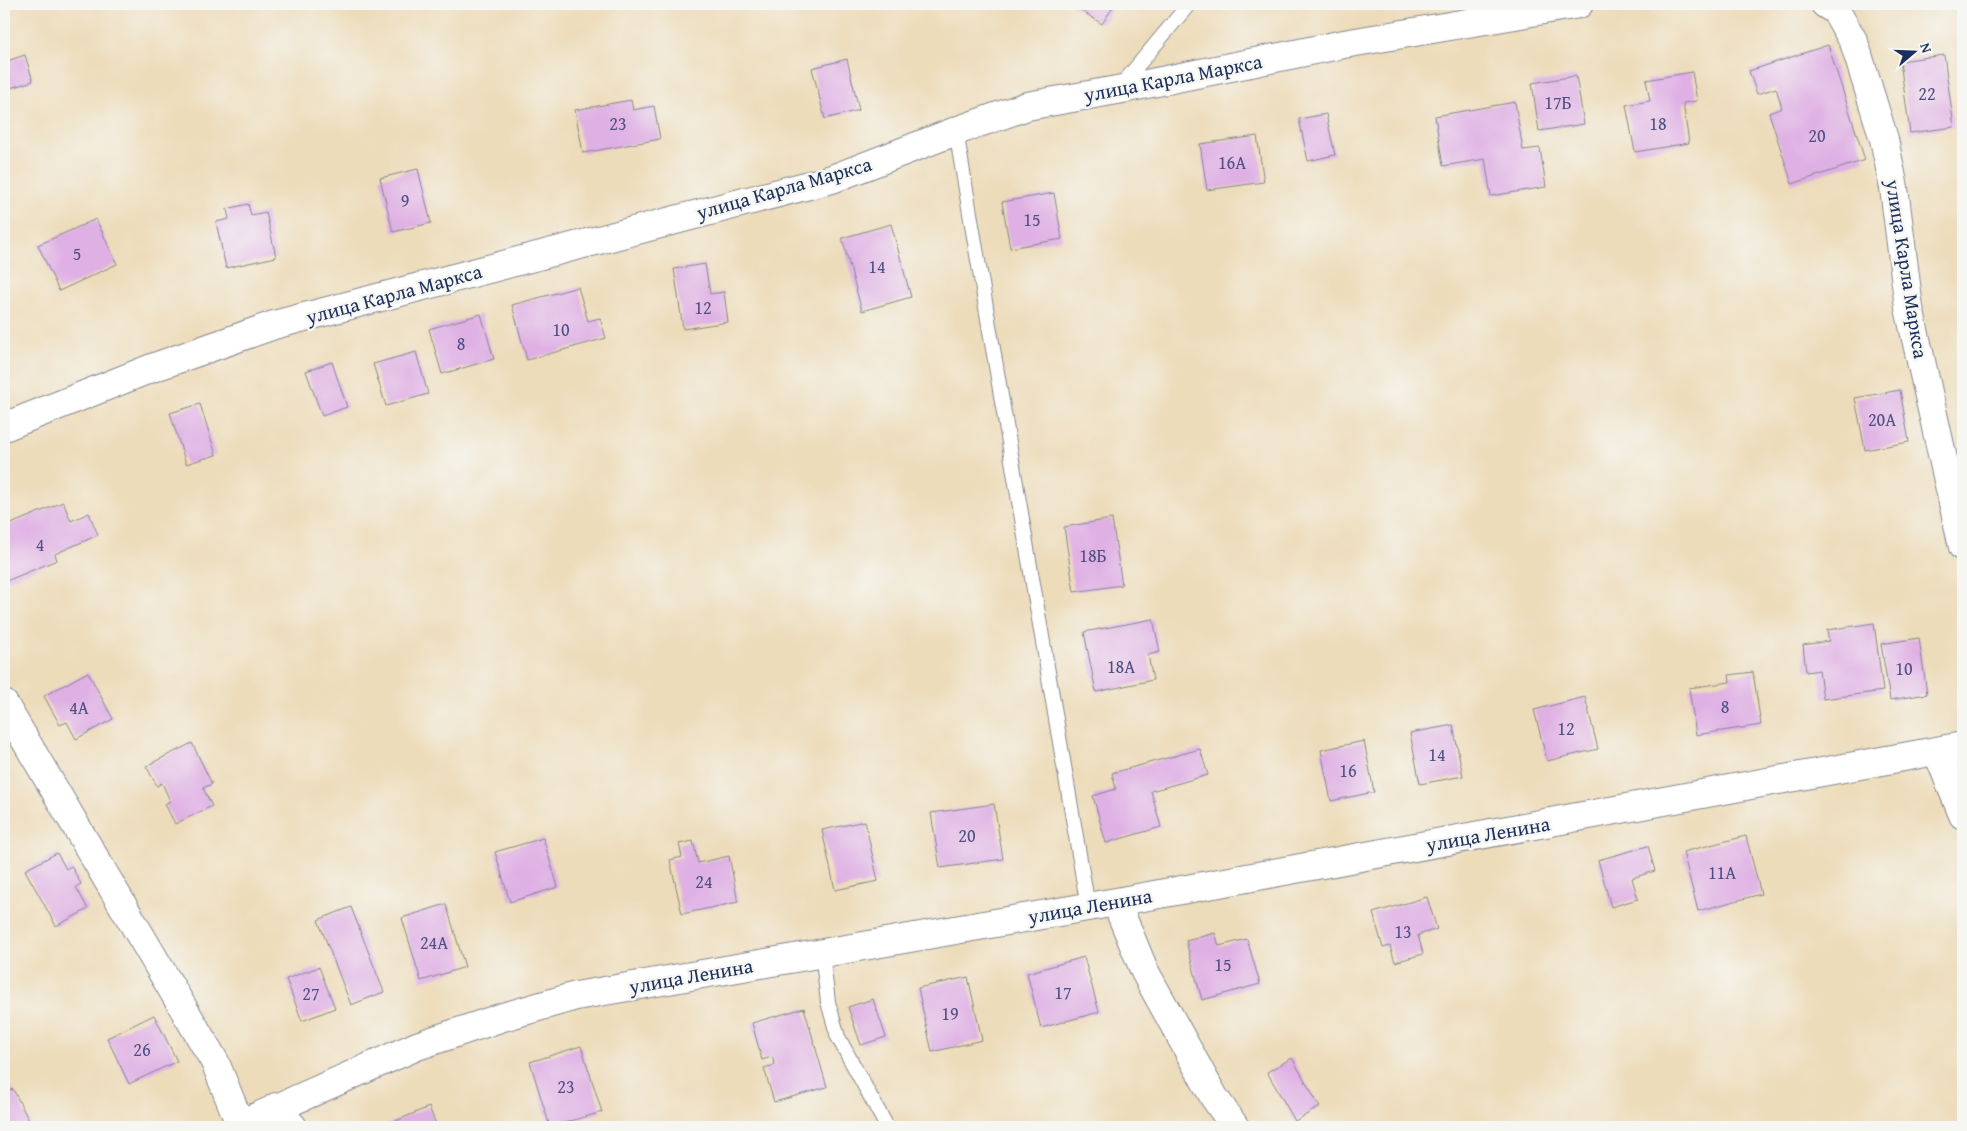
<svg xmlns="http://www.w3.org/2000/svg" width="1967" height="1131" font-family="'Gentium Book Plus',serif">
	<style>
		.building { fill: #dfb0e4 }
		.lines { fill: none; stroke-linecap: round; stroke-linejoin: round }
		.lane-casing { stroke: #84868c; stroke-width: 16 }
		.street-casing { stroke: #84868c; stroke-width: 30 }
		.lane { stroke: #fff; stroke-width: 14 }
		.street { stroke: #fff; stroke-width: 28 }
		.labels { text-anchor: middle; stroke-width: 5; stroke-linejoin: round; paint-order: stroke }
		.number-label { font-size: 18px; fill: #4c4f80 }
		.street-label { font-size: 20px; fill: #1b2f5e; stroke: #f6f6f2 }
	</style>
	<rect width="100%" height="100%" fill="#f6f6f2"/>
	<filter id="ink" filterUnits="userSpaceOnUse"><feTurbulence type="fractalNoise" baseFrequency=".02" numOctaves="2"/><feDisplacementMap in="SourceGraphic" scale="10" xChannelSelector="R" yChannelSelector="G"/><feConvolveMatrix kernelMatrix="1 2 1 2 8 2 1 2 1" color-interpolation-filters="sRGB"/></filter>
	<filter id="wash" filterUnits="userSpaceOnUse"><feTurbulence type="fractalNoise" baseFrequency=".0096" numOctaves="4" result="noise"/><feDisplacementMap in="SourceGraphic" scale="20" xChannelSelector="R" yChannelSelector="G"/><feGaussianBlur stdDeviation="1.12" result="paint"/><feColorMatrix in="noise" values="0 0 0 0 0 0 0 0 0 0 0 0 0 0 0 0 0 1.4 0 .05"/><feComposite in="paint" operator="in"/></filter>
	<g filter="url(#wash)">
		<rect width="100%" height="100%" fill="#eddcba"/>
		<g id="blocks">
			<path class="building" d="M1071,4h44l-13,20z
				M1828,45l37,115 -73,24 -23,-71 13,-5 -6,-20 -19,6 -8,-23z
				M25,55l8,26 -29,9v-28z
				M1944,55l10,72 -44,6 -10,-72z
				M847,59l12,51 -34,9 -13,-51z
				M1692,72l5,29 -14,2 6,40 -54,9 -9,-47 24,-4 -4,-21z
				M1576,76l8,48 -45,7 -7,-48z
				M631,100l2,10 21,-4 6,33 -77,14 -8,-43z
				M1515,102l8,48 17,-2 6,39 -55,9 -6,-37 -42,7 -8,-50z
				M1326,114l9,41 -27,6 -9,-42z
				M1257,136l7,46 -57,8 -7,-46z
				M418,169l13,54 -38,9 -13,-54z
				M1054,193l8,46 -52,9 -8,-46z
				M248,204l3,11 15,-3 10,45 -50,11 -10,-46 13,-3 -2,-10z
				M96,219l21,45 -58,27 -21,-46z
				M891,224l20,73 -49,14 -20,-73z
				M705,264l5,30 14,-2 4,30 -45,7 -9,-60z
				M578,287l10,34 12,-3 6,20 -79,22 -15,-55z
				M481,314l13,45 -52,15 -13,-45z
				M416,352l12,42 -42,12 -13,-42z
				M332,362l15,45 -25,9 -16,-45z
				M1900,390l9,52 -44,8 -10,-52z
				M200,404l16,51 -30,9 -16,-51z
				M63,502l8,19 18,-8 9,22 -43,19 2,6 -53,22v-55z
				M1112,519l10,66 -48,7 -10,-65z
				M1153,619l7,33 -12,3 5,25 -57,12 -12,-60z
				M1874,623l9,68 -60,8 -4,-29 -13,2 -3,-27 26,-4 -2,-11z
				M1919,638l8,56 -37,6 -9,-56z
				M88,672l25,47 -37,20 -9,-17 -7,3 -16,-29z
				M1753,672l8,53 -65,10 -7,-47 41,-6 -1,-7z
				M1585,697l13,52 -51,12 -13,-51z
				M1453,725l10,51 -43,8 -10,-51z
				M1364,741l10,51 -43,9 -10,-51z
				M192,743l20,41 -9,4 9,18 -37,18 -10,-20 5,-3 -8,-18 -5,3 -11,-20z
				M1200,749l8,26 -57,16 10,36 -55,16 -13,-47 23,-7 -4,-16z
				M994,804l9,55 -63,9 -9,-55z
				M865,821l13,60 -43,9 -13,-60z
				M1746,836l15,58 -63,17 -15,-59z
				M543,838l15,49 -48,15 -15,-50z
				M693,841l5,22 31,-7 9,46 -56,12 -12,-54 12,-3 -3,-13z
				M1648,846l7,25 -23,7 6,21 -27,8 -13,-47z
				M57,853l9,16 5,-3 10,18 -5,3 12,22 -32,17 -31,-56z
				M1427,897l10,32 -19,6 5,19 -28,8 -5,-16 -7,2 -10,-35z
				M446,904l19,63 -44,14 -19,-63z
				M351,907l33,85 -33,13 -33,-85z
				M1215,933l4,13 28,-7 13,45 -58,16 -16,-59z
				M1084,957l15,55 -58,16 -14,-55z
				M319,967l16,41 -33,13 -16,-42z
				M968,977l14,63 -50,12 -14,-64z
				M873,999l13,38 -25,8 -13,-38z
				M804,1008l23,79 -53,15 -10,-34 11,-3 -3,-8 -10,3 -10,-37z
				M154,1015l23,46 -48,23 -22,-46z
				M581,1046l21,66 -52,15 -20,-65z
				M1292,1058l28,49 -25,14 -28,-49z
				M13,1089l19,38h-28v-34z
				M429,1107l8,20h-50l-1,-2z"/>
		</g>
	</g>
	<g filter="url(#ink)">
		<use href="#blocks" fill-opacity="0" stroke="#84868c" stroke-width="1"/>
		<g class="lines">
			<g class="lane-casing">
				<path id="lane" d="M1119,88l70,-84
					M956,131l132,776
					M822,953l6,49 10,35 49,90"/>
			</g>
			<g class="street-casing">
				<path id="street" d="M1825,4l11,7 18,31 30,97 10,49 15,120 54,239
					M4,427l148,-59 122,-43 558,-146 124,-48 71,-25 90,-16 227,-46 235,-40
					M4,704l211,358 25,62
					M1937,751l26,64
					M1116,902l29,70 69,125 21,30
					M276,1107l17,20
					M234,1127l183,-81 86,-29 73,-21 540,-94 847,-156"/>
			</g>
			<use href="#lane" class="lane"/>
			<use href="#street" class="street"/>
		</g>
	</g>
	<g class="labels">
		<g class="number-label">
			<text x="1927" y="100">22</text>
			<text x="1558" y="109">17Б</text>
			<text x="618" y="130">23</text>
			<text x="1658" y="130">18</text>
			<text x="1817" y="142">20</text>
			<text x="1232" y="169">16А</text>
			<text x="405" y="207">9</text>
			<text x="1032" y="226">15</text>
			<text x="77" y="260">5</text>
			<text x="877" y="273">14</text>
			<text x="703" y="314">12</text>
			<text x="561" y="336">10</text>
			<text x="461" y="350">8</text>
			<text x="1882" y="426">20А</text>
			<text x="40" y="551">4</text>
			<text x="1093" y="562">18Б</text>
			<text x="1121" y="673">18А</text>
			<text x="1904" y="675">10</text>
			<text x="1725" y="713">8</text>
			<text x="79" y="714">4А</text>
			<text x="1566" y="735">12</text>
			<text x="1437" y="761">14</text>
			<text x="1348" y="777">16</text>
			<text x="967" y="842">20</text>
			<text x="1722" y="879">11А</text>
			<text x="704" y="888">24</text>
			<text x="1403" y="938">13</text>
			<text x="434" y="949">24А</text>
			<text x="1223" y="971">15</text>
			<text x="1063" y="999">17</text>
			<text x="311" y="1000">27</text>
			<text x="950" y="1020">19</text>
			<text x="142" y="1056">26</text>
			<text x="566" y="1093">23</text>
		</g>
		<g class="street-label">
			<text transform="translate(1173 78) rotate(-11)" y="7">улица Карла Маркса</text>
			<text transform="translate(784 188) rotate(-16)" y="7">улица Карла Маркса</text>
			<text transform="translate(1907 269) rotate(81)" y="7">улица Карла Маркса</text>
			<text transform="translate(394 294) rotate(-15)" y="7">улица Карла Маркса</text>
			<text transform="translate(1488 834) rotate(-10)" y="7">улица Ленина</text>
			<text transform="translate(1090 906) rotate(-10)" y="7">улица Ленина</text>
			<text transform="translate(691 976) rotate(-10)" y="7">улица Ленина</text>
		</g>
	</g>
	<rect width="1967" height="1131" fill="none" stroke="#f6f6f2" stroke-width="20"/>
	<g transform="translate(1914 52) rotate(71)" stroke="#f6f6f2" stroke-width="4" paint-order="stroke">
	<path d="M0-4L9 19L0 12L-9 19Z" fill="#1b2f5e"/>
	<text y="-8" font-size="14" font-weight="bold" text-anchor="middle" fill="#1b2f5e">N</text>
	</g>
</svg>
